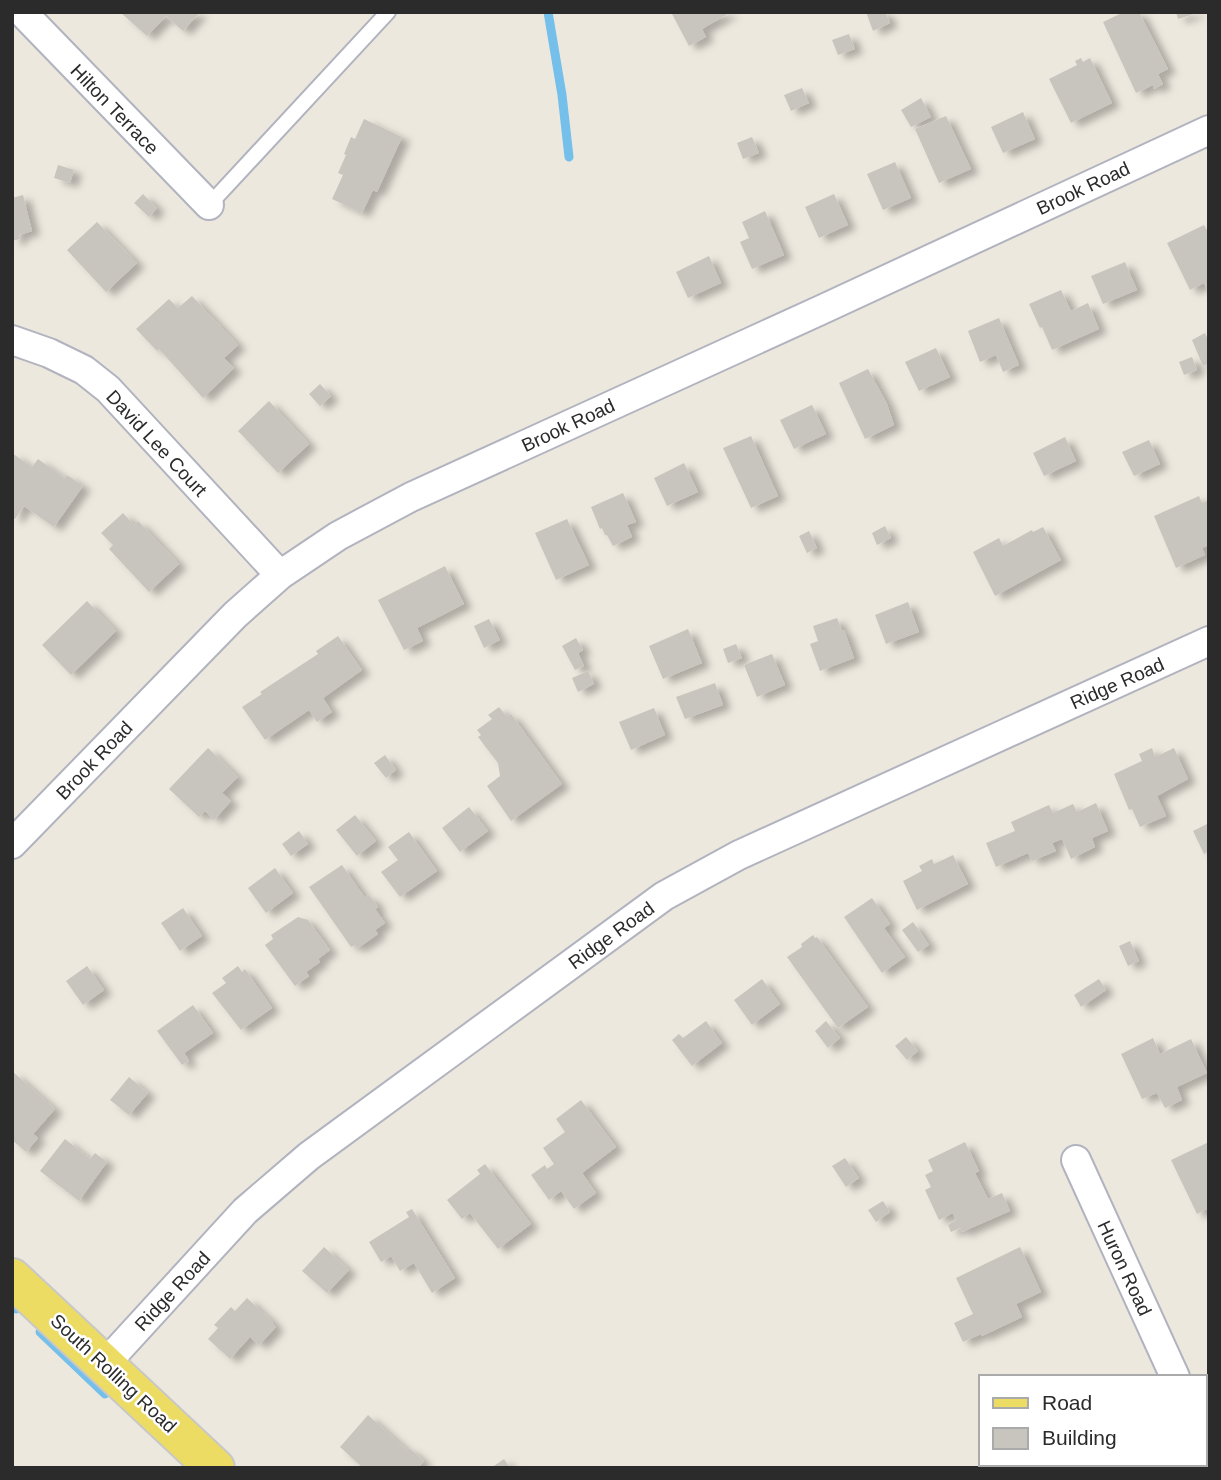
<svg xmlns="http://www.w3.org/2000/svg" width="1221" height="1480" font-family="Helvetica,sans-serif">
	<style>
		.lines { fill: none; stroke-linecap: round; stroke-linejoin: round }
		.stream { stroke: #75bfeb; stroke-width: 9 }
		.building { fill: #c8c5be; filter: url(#shadow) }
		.lane-casing { stroke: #b1b3bf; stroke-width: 18 }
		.street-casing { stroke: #b1b3bf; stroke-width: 32 }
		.primary-casing { stroke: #c8c8c8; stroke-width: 42 }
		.lane { stroke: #fff; stroke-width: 14 }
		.street { stroke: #fff; stroke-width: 28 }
		.primary { stroke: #eddc63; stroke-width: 38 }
		.labels { text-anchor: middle; stroke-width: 5; stroke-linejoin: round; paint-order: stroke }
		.street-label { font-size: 19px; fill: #2b2b2b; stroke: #fff }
	</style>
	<defs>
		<filter id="shadow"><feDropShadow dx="8" dy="4.5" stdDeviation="3.5" flood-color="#0004"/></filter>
	</defs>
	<rect width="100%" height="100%" fill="#ede8de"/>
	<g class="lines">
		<path class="stream" d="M548,12l14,83 7,62
			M12,1305l4,4
			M40,1332l65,62"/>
	</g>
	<path class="building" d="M120,12h80l-17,19 -17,-15 -19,20z
		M671,12h60l-29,17 4,8 -17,9z
		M866,12h19l5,11 -17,8z
		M1124,12h15l29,57 -10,5 5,10 -9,5 -1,-4 -17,8 -33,-71z
		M1176,12h21v1l-19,6z
		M849,34l6,15 -17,6 -6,-15z
		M1081,58l2,4 7,-4 22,45 -41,20 -22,-44 28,-14 -2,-4z
		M802,88l7,15 -18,8 -7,-16z
		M921,98l10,19 -20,10 -10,-17z
		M1023,112l12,27 -32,14 -12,-26z
		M946,116l25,53 -32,14 -24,-54z
		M364,119l38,18 -25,55 -4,-2 -11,23 -30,-14 11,-24 -5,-2 8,-18 -2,-1 7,-17 4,2z
		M752,137l7,16 -16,6 -6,-16z
		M895,162l16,36 -28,12 -16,-36z
		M58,165l16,5 -4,13 -16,-5z
		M143,194l14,14 -8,9 -15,-14z
		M834,194l14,31 -29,13 -14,-31z
		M23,195l9,36 -13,4 1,4 -8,2v-43z
		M765,211l19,44 -32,14 -12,-27 9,-4 -7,-16z
		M97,222l40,41 -31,29 -39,-42z
		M1204,225l5,9v60l-5,-11 -14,7 -23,-47z
		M709,256l12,27 -33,15 -12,-26z
		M1125,262l12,28 -34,14 -12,-28z
		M1061,290l10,21 17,-8 11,26 -47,21 -10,-23 -2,1 -11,-24z
		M192,296l46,49 -14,13 10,10 -31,30 -44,-49 -2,2 -21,-22 33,-30 9,9z
		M999,318l20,47 -16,7 -7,-17 -16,7 -12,-31z
		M1205,333l4,9v21l-6,3 -11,-26z
		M936,348l14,29 -31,14 -14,-29z
		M1192,357l5,13 -13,5 -5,-13z
		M868,369l19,35 7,21 -29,14 -26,-56z
		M320,384l11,12 -11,10 -11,-12z
		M269,401l40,43 -31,29 -40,-42z
		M812,405l14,29 -32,15 -14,-29z
		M751,436l27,60 -27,12 -28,-60z
		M1065,437l11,24 -32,15 -11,-23z
		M1149,440l11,24 -26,12 -12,-24z
		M12,453l20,14 6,-8 27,19 2,-3 16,11 -29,41 -30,-21 -9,13 -3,-2z
		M684,463l14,29 -31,14 -13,-28z
		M623,493l13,29 -9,3 5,12 -19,9 -6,-11h-2l-3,-7 -2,1 -9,-22z
		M1199,496l3,7 7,-3v45l-7,3 3,7 -29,13 -22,-52z
		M123,513l11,12 4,-4 41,43 -30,28 -40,-43 4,-4 -12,-12z
		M567,519l22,46 -33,15 -21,-47z
		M885,526l6,12 -14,7 -5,-12z
		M1043,527l18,33 -66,36 -22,-44 26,-14 4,8 29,-16 1,2z
		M809,531l8,17 -10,5 -8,-17z
		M445,566l19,38 -47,24 6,13 -19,9 -26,-50z
		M87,601l29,30 -45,44 -29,-30z
		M908,602l11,30 -33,12 -11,-29z
		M837,618l5,13 2,-1 10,28 -34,13 -10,-27 8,-3 -5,-15z
		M489,619l11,21 -16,8 -10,-22z
		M688,629l14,34 -39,16 -14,-33z
		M338,636l24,34 -39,28 9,14 -15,10 -8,-12 -44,30 -23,-33 20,-13 -2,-2 58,-38 -2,-3z
		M576,638l7,12 -5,3 6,13 -9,4 -13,-24z
		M736,644l6,14 -14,5 -5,-14z
		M772,654l13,31 -28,12 -13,-32z
		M588,671l6,13 -16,8 -6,-14z
		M715,683l8,22 -38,14 -9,-22z
		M499,707l8,10 4,-3 51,70 -51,37 -24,-35 13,-10 -2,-13 -20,-26 3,-2 -4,-5 15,-11 -4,-4z
		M654,708l11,27 -34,15 -12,-28z
		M208,748l30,29 -16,16 9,8 -17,19 -9,-9 -6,6 -30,-28z
		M1152,748l3,9 19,-9 14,31 -31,17 9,20 -26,11 -8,-18 -3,1 -15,-36 28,-13 -3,-7z
		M385,755l11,15 -10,8 -12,-15z
		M1096,803l12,28 -16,7 3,9 -24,12 -9,-20 -10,4 4,8 -24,10 -4,-8 -32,14 -10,-24 29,-12 -4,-9 38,-17 4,8 20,-9 4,8z
		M469,807l19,24 -28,21 -18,-24z
		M355,815l21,26 -19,15 -21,-26z
		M1209,823v28l-5,3 -11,-23z
		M299,831l9,13 -17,12 -9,-12z
		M409,832l28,39 -37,26 -19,-25 17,-12 -10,-13z
		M953,855l15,29 -51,26 -14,-29 19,-10 -3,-5 13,-7 2,5z
		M342,865l23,33 4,-3 9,12 -3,2 10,14 -10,7 3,4 -20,14 -3,-3 -4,2 -42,-60z
		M275,868l18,25 -27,20 -18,-25z
		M872,898l18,26 -6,4 21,29 -23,16 -38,-56z
		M183,908l19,28 -22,15 -19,-28z
		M298,917l10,3 22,30 -12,9 2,3 -14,10 3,4 -14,10 -30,-41 8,-6 -2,-4z
		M913,922l16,23 -11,7 -16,-22z
		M813,935l2,3 2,-1 51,70 -30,21 -51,-71 15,-10 -1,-3z
		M1130,941l9,20 -11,5 -9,-20z
		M87,966l17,24 -21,15 -17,-24z
		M238,966l4,6 3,-3 27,39 -31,22 -29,-37 14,-10 -4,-5z
		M762,979l18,25 -28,21 -18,-25z
		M1099,979l7,11 -25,17 -7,-12z
		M193,1005l20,28 -29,20 5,8 -7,4 -25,-34z
		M706,1021l16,22 -30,23 -20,-26 7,-6 4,4z
		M826,1021l14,17 -12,10 -13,-17z
		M906,1037l12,14 -11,9 -12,-14z
		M1153,1038l7,16 31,-15 16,34 -30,14 5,13 -17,8 -8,-15 -15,6 -21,-45z
		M12,1071l43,38 -22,25 5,4 -12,14 -14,-12z
		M129,1077l19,16 -19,22 -19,-15z
		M581,1100l35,47 -34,26 14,20 -22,16 -13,-18 -12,9 -18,-25 14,-10 2,4 7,-5 -11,-16 22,-16 -9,-13z
		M65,1139l25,20 5,-6 12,9 -28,39 -39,-30z
		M965,1142l14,29 -4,2 13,26 14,-6 8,18 -48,21 -2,-4 -9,4 -3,-7 8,-5 -3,-7 -14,7 -14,-30 6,-3 -6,-12 8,-4 -5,-11z
		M1209,1142v66l-12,6 -26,-54z
		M845,1158l14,20 -13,9 -14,-21z
		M485,1164l46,60 -33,25 -28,-36 -8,6 -15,-19 33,-26 -3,-4z
		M883,1201l7,11 -14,10 -8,-12z
		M412,1209l43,69 -23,15 -18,-30 -14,8 -9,-15 -10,6 -12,-20 40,-25 -3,-5z
		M324,1247l25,23 -22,23 -25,-22z
		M1020,1247l21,45 -25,12 6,13 -40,19 -1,-2 -18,8 -9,-19 19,-9 -17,-36z
		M247,1298l26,24 -1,1 4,4 -17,18 -9,-8 -20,22 -22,-20 10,-11 -4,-3 17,-18 4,4z
		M368,1415l39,35 2,-2 15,13 -6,7h-55l-23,-21z
		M504,1459l6,9h-19z
		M1090,1464h37l1,3 -45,1z"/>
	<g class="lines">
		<g class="lane-casing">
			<path id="lane" d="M209,205l179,-193"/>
		</g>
		<g class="street-casing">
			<path id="street" d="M22,12l187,193
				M12,340l37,13 35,17 24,19 172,186
				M12,844l223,-229 45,-40 58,-39 73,-39 410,-187 388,-180
				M1076,1160l99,217
				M104,1365l141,-154 64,-55 355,-260 75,-41 470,-214
				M1205,1443l4,8"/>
		</g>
		<g class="primary-casing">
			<path id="primary" d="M12,1278l203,190"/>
		</g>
		<use href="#lane" class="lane"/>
		<use href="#street" class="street"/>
		<use href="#primary" class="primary"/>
	</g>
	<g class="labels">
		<g class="street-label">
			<text transform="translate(115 109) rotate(46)" y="7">Hilton Terrace</text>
			<text transform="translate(1083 188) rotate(-25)" y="7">Brook Road</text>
			<text transform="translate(568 425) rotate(-25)" y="7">Brook Road</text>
			<text transform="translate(157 443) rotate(47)" y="7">David Lee Court</text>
			<text transform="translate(1117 683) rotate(-24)" y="7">Ridge Road</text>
			<text transform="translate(94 760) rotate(-46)" y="7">Brook Road</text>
			<text transform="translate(611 935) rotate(-36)" y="7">Ridge Road</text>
			<text transform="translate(1125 1268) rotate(65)" y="7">Huron Road</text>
			<text transform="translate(172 1291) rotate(-47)" y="7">Ridge Road</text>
			<text transform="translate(114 1373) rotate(43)" y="7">South Rolling Road</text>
		</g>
	</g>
	<rect width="1221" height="1480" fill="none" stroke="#2b2b2b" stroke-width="28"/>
	<rect x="979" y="1375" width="228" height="91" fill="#ffffff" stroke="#aaaaaa" stroke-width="2"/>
	<rect x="993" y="1398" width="35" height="10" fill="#eddc63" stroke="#aaaaaa" stroke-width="2"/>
	<text x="1042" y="1410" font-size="21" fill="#2b2b2b">Road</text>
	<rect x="993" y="1428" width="35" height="21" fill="#c8c5be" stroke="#aaaaaa" stroke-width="2"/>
	<text x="1042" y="1445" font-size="21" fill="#2b2b2b">Building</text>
</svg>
